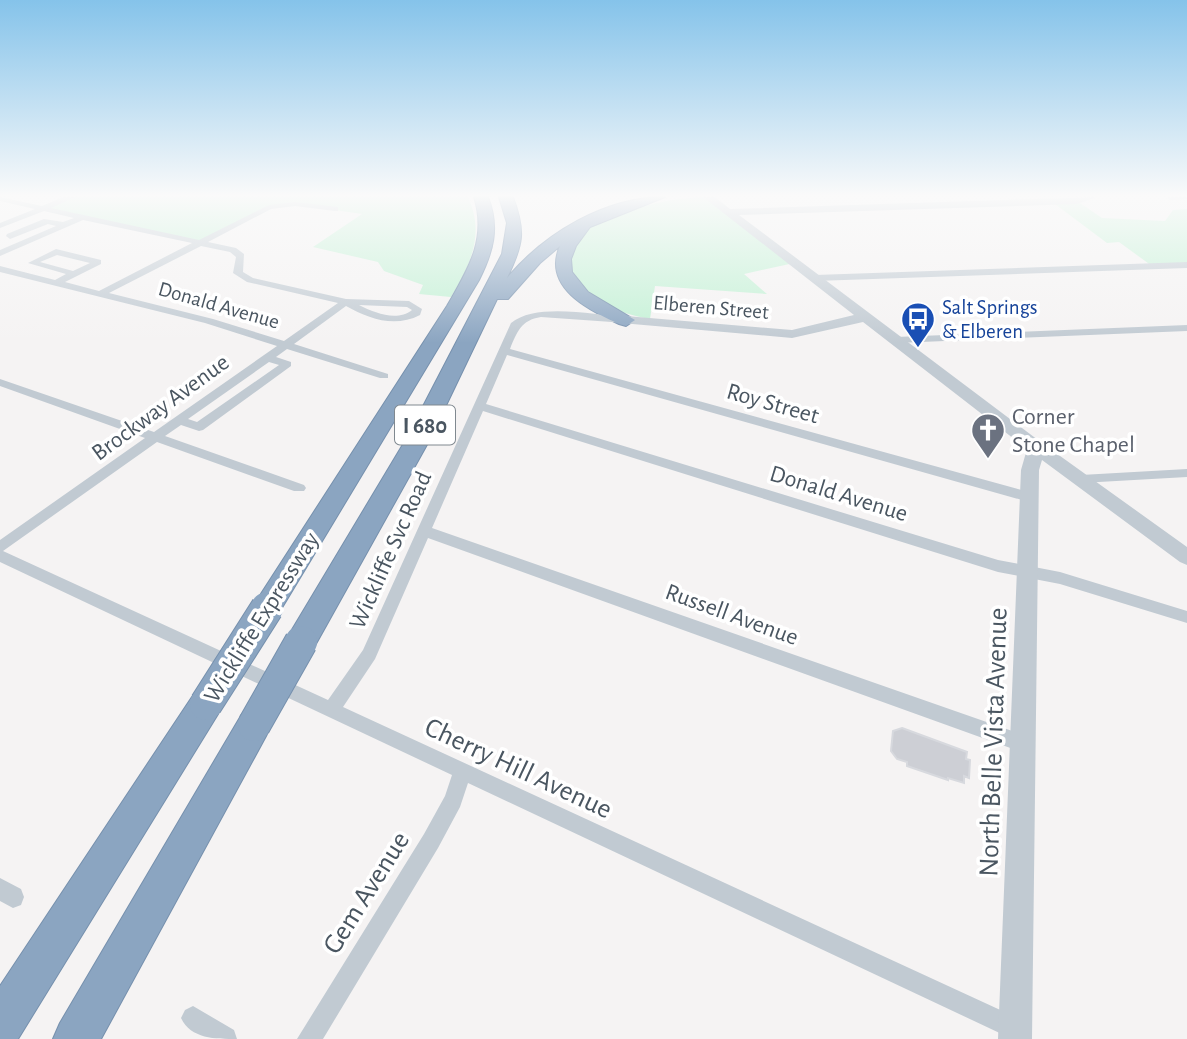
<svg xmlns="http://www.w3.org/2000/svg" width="1187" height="1039" font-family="'Alegreya Sans',sans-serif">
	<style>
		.green { fill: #c3f1d5 }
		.building { fill: #cdcfd5; stroke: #d7d9de; stroke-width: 2 }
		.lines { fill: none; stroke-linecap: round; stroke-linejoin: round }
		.motorway-casing { stroke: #7690ad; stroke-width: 2 }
		.minor { fill: #c1cad2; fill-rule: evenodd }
		.tertiary { fill: #c1cad2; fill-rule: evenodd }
		.motorway { fill: #8ba5c1; fill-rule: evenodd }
		.motorway-bridge-casing { stroke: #7690ad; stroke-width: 34; stroke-linecap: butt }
		.motorway-bridge { stroke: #8ba5c1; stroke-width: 32 }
		.labels { text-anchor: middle; stroke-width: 7; stroke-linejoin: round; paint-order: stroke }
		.far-street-label { font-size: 21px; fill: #4a5661; stroke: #fff }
		.far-transit-label { font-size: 21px; fill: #164399; stroke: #fff; text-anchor: start }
		.shield { fill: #fff; stroke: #808990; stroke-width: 2 }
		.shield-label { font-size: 23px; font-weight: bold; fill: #4a5661 }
		.street-label { font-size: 24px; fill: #4a5661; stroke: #fff }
		.worship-label { font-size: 24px; fill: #5b616d; stroke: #fff; text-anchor: start }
		.near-street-label { font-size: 28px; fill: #4a5661; stroke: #fff }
	</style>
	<rect width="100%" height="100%" fill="#f5f3f3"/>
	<path class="green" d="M71,197h397c17,37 3,67 -17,100l-32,-3 4,-9 -39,-14 -6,-9 -65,-15 49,-33 -67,-10 -22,1 -74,38 -156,-34z
		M703,197l14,7 77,59 -50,11 23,20 -112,-8 -5,33c-34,-6 -75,-21 -83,-58 4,-8 8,-17 13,-24 19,-24 93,-40 123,-40z
		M1051,201h26l25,17 63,3 8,-11 14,-1v56l-35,1 -33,-24 -12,1z"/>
	<path class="building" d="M902,728l65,24 -1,7 4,1 -1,18 -5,-2v7l-16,-5v2l-41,-14v-4l-10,-3 -6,-8 2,-20z"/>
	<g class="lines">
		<g class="motorway-casing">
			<path id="motorway" d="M474,197h14c12,31 5,55 -9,83l-202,336 -10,4 -10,-4 -5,-8 5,-8 190,-294c20,-35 41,-67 27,-109z
				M499,197h14c13,35 10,48 -6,81 38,-45 98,-81 158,-81l-75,30 -14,19 -5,13 1,13 16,20 47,28 -9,6 -7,-2c-31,-14 -77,-37 -59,-78l-20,17 -32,36h-11l-68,142 -117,210 -11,4 -11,-4 -4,-9 4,-9 115,-192 97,-187 5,-31z
				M206,689l12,5 5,10 -5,10 -200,325h-18v-53l194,-292z
				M254,710l12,4 5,11 -5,11 -165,303h-48l7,-16 182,-309z"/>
		</g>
		<path class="minor" d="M0,197l42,9 21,-9h12l-24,11 148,32 70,-35 26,-3 43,5v4h-3l-40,-5 -24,3 -63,33 28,6 8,6 -1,18 10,6 93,21 63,2 13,8 -2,6c-25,13 -51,4 -74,-9l-52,38 94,30v4h-8l-93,-29 -11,8 15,5v4l-88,64 -4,1 -18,-6 -16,11 139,49 2,3 -2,3h-10l-137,-49 -154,109 325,149 35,-50 148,-327c25,-21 84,-8 115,-6l5,3 -5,3 -85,-6c-20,3 -24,15 -31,32l519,143 7,5 -7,5 -522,-147 -21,49 512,156 62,12 127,39v12l-127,-39 -62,-12 -515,-161 -51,117 592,207 7,3 2,6 -2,6 -7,3 -596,-215 -53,121 -32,48 679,313 4,8 -4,8 -6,3 -10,-3 -538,-253 -8,24 -22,41 -115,191h-26l127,-205 21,-38 7,-21 -452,-213v-22l145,-102 -145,-52v-7l154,53 123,-86 -72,-23 -205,-51v-6l55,14 11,-6 -38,-11 28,-14 45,11v4l-36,18 34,9 93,-48 -109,-23 -83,36v-6l56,-24 -8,-2 -38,15 -4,-3 1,-2 37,-15 19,3 11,-4 -30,-7 -44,17v-5l35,-14 -35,-8zM201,246l29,6 6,5 -3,16 14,9 91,21 -54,38 -71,-22 -104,-26zM57,255l33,8 -17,8 -33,-9zM359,305l48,2 5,3c-15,12 -37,3 -53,-5zM269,362l10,3 -82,57 -9,-3z
			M1167,197h20v2l-17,1z
			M1187,262v6l-372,13 -5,-3 5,-3z
			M1187,325v6l-291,12 -5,-3 5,-3z
			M1187,469v8l-106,6 -7,-4 7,-4z
			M0,878l21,11 3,8 -3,8 -8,3 -13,-7z
			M193,1006l41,24 3,9c-22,0 -46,0 -56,-21l4,-8z"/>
		<path class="tertiary" d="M703,197h12l15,12 367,-12 -20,7 -338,11 303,228 145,104v18l-7,-3 -138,-102 -3,10 -7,569h-34l23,-569 6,-21 -164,-127 -71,16 -171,-15 -2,-3 7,-4 166,14 62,-15z"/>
		<use href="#motorway" class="motorway"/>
		<g class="motorway-bridge-casing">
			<path id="motorway-bridge" d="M206,704l61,-96
				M254,725l47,-83"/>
		</g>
		<use href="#motorway-bridge" class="motorway-bridge"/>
	</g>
	<linearGradient id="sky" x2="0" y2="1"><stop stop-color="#85c3ea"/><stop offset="0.57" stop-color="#fafafa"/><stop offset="1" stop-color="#fafafa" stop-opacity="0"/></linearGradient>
	<rect width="1187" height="343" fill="url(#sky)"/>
	<defs>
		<g id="bus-pin" transform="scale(1.75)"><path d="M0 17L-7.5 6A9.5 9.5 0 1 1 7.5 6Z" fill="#1a4fb4" stroke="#fff"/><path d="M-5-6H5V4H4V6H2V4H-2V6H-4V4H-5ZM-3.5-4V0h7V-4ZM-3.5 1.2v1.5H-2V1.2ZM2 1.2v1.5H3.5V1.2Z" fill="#fff"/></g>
		<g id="church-pin" transform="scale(1.75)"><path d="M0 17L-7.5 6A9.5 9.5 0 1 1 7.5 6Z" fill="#6b7280" stroke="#fff"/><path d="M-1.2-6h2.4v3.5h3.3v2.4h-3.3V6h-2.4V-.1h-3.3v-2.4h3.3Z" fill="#fff"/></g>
	</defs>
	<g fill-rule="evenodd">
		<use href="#bus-pin" x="918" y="319"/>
		<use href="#church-pin" x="988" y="430"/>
	</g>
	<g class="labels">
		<g class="far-street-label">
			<text transform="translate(219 305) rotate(16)" y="7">Donald Avenue</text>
			<text transform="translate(711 307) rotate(5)" y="7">Elberen Street</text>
		</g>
		<g class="far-transit-label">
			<text x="942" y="314">Salt Springs<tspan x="942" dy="24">&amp; Elberen</tspan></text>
		</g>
		<rect class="shield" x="395" y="405.5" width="60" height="39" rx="5"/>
		<g class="shield-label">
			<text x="425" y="433">I 680</text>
		</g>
		<g class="street-label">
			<text transform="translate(773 403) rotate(16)" y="8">Roy Street</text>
			<text transform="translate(160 407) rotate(-36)" y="8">Brockway Avenue</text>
			<text transform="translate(839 493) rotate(17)" y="8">Donald Avenue</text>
			<text transform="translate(390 550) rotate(-66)" y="8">Wickliffe Svc Road</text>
			<text transform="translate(732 614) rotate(20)" y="8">Russell Avenue</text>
			<text transform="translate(261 617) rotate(-58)" y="8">Wickliffe Expressway</text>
		</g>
		<g class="worship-label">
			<text x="1012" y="424">Corner<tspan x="1012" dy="28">Stone Chapel</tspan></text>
		</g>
		<g class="near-street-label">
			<text transform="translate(992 742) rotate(-88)" y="10">North Belle Vista Avenue</text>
			<text transform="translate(519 767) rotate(25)" y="10">Cherry Hill Avenue</text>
			<text transform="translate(365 892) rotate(-58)" y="10">Gem Avenue</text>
		</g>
	</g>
</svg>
